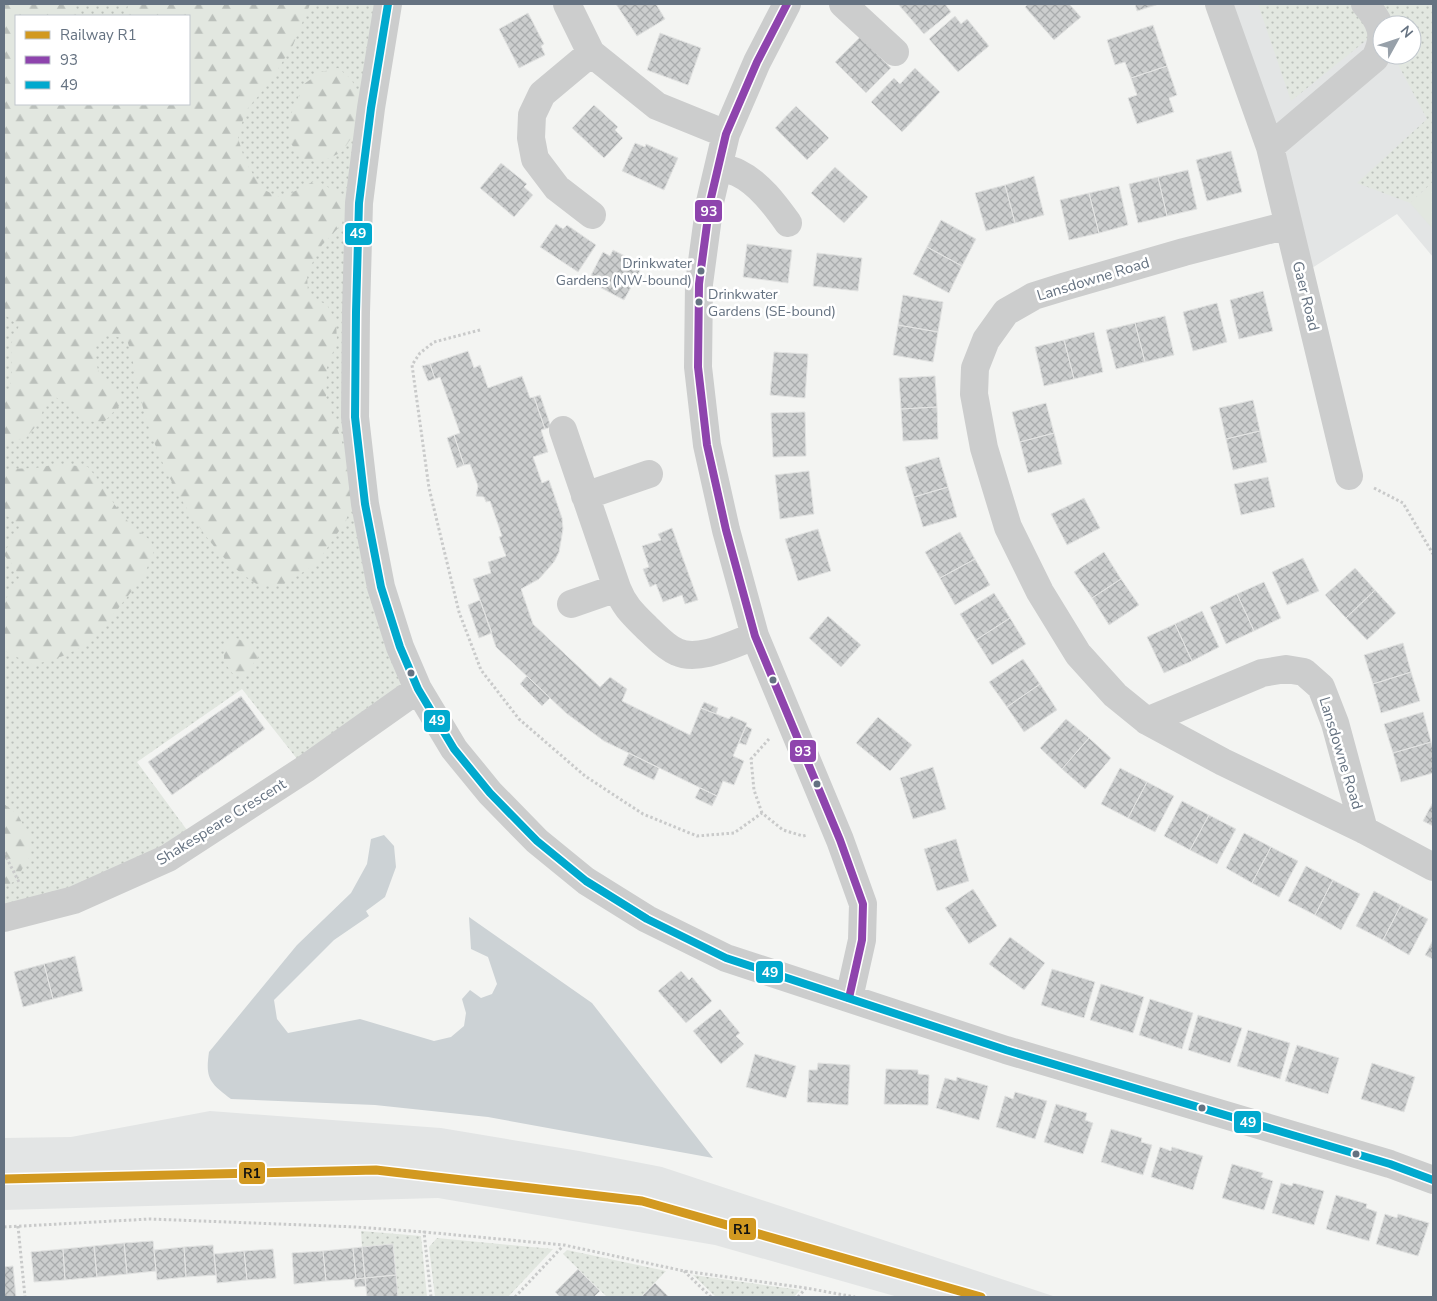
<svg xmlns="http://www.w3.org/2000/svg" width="1437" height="1301" font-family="'Nunito Sans',sans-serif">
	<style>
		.built { fill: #e3e5e5; fill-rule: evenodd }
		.grass { fill: url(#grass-dots); fill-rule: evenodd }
		.forest { fill: url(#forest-firs) }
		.green { fill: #e2e7e0 }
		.water { fill: #ccd2d5 }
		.building { fill: url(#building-cross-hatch); stroke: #e2e3e2 }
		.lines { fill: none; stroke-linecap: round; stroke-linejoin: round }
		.path { stroke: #c9caca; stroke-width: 3; stroke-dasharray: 2.5 2.5; stroke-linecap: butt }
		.minor { stroke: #cccdcd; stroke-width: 28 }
		.bus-1-casing { stroke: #fff; stroke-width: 11 }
		.bus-2-casing { stroke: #fff; stroke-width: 11 }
		.bus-1 { stroke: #8e44ad; stroke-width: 8 }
		.bus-2 { stroke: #00a9ce; stroke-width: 8 }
		.rail-1-casing { stroke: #fff; stroke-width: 12 }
		.rail-1 { stroke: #d29920; stroke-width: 9 }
		.bus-dot { fill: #657281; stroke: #fff; stroke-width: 2 }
		.labels { text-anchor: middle; stroke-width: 5; stroke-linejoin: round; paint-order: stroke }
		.bus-label { font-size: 14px; fill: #657281; stroke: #fff; text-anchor: end }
		.street-label { font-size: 15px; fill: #657281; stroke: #fff }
		.line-badge { stroke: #fff; stroke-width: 2 }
		.badge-label { font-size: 14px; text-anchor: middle; font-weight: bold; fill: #fff }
		.pale-badge-label { font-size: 14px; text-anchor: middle; font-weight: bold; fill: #111 }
	</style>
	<defs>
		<pattern id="grass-dots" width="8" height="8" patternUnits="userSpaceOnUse" patternTransform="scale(1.25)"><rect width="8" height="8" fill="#e2e7e0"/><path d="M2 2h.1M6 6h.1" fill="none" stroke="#bbc0bb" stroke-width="1.8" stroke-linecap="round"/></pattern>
		<pattern id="forest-firs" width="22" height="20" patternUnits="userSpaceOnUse" patternTransform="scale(1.25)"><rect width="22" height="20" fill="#e2e7e0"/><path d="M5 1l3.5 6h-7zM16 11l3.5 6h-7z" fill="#bbc0bb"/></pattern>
		<pattern id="building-cross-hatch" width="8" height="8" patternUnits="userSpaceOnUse" patternTransform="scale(1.25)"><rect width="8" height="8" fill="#cccece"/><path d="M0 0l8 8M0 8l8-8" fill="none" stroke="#a9acad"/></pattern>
	</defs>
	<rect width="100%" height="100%" fill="#f3f4f2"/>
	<path class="built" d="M1219,4h214v253l-36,-43 -96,61zM1382,25h30v30h-30z
		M210,1111l231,17 138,23 83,16 394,130h-158l-183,-52 -277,-47 -434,12v-72l67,-1z"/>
	<path class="grass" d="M4,4h384l-33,413 63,272 -113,80 -63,-80 -105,73 58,79 -191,77zM16,16h173v88h-173z
		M1258,4h170l5,5v173l-23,21 -53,-20 70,-64 -34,-64h19v-30h-30l-8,9 -83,67z
		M361,1231l60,5 6,61h-29l-5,-53 -31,3z
		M437,1238l116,11 -45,48h-73l-6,-50z
		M567,1250l99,21 -25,26h-34l-44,-43z
		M693,1275l107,15 -6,7h-78z"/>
	<path class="forest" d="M4,4h71l4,12h-63v88h173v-88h-65l5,-12h181l-17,41 -23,37 -25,30 -7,26 7,23 17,28 20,9 34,-18 20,12 10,12 -4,20 -20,21 -15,28 1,22 19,10 9,16 1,21 -10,25 -1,30 22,62 5,38 -7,24 -30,43 -32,20 -25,2c-10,-8 -24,-16 -33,-26 -41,-44 -72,-104 -86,-164 -5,-20 -6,-36 -13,-56l-19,-6 -12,8c-1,31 2,34 25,54l-2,10 -15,16 -22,-1 -15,-17 -12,-7 -11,9 -4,15 -14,17 -15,3 -7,-1v-42l5,-4 3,-23 -1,-27 8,-18 -15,-12z
		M338,68l13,11 12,22 -6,28 -15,23 -21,10 -17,-3 -13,-15v-30l13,-30 17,-12z
		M58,464l30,3 17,21 9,16 16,20 21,17 3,10 -9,22 -17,23 -38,47 -27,13 -29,9 -26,-12 -4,-5v-47l16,-22 -6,-13 -10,-11v-3l18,-26 -18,-12v-39l5,-6 27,-1z
		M236,638l12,5 10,14 -13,18 -12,-1 -9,-12v-17z
		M4,804l14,11 11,21v22l-14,23 -11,6z"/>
	<path class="green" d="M1433,182v47l-23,-26z"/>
	<path class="water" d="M384,835l10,11 2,21 -11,30 -19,14 3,5 -35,24 -60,60 3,19 11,14 72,-14 74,22 17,-4 13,-11 2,-13 -4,-14 8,-9 11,8 11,-4 5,-10 -9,-27 -17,-8 -2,-32 123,86 121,155 -225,-41 -113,-12 -144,-6c-21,-16 -26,-20 -22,-47l88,-107 54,-52 16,-29 4,-25z"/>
	<path class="building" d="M616,4h40l9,15 -28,17z
		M898,4h47l6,8 -27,22z
		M1028,4h41l12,13 -27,23 -29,-33z
		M1135,4h24l-22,7z
		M528,13l16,31 -3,2 4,9 -26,13 -20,-39z
		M955,16l6,8 6,-5 22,27 -31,26 -29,-33z
		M1153,25l14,41 -36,12 -6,-16 -10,3 -8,-25z
		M660,33l41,15 -13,37 -41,-15z
		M860,37l31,31 -25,25 -31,-31z
		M1167,66l10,29 -8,3 5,14 -37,12 -9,-26 9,-3 -6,-17z
		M915,68l25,24 -38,40 -31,-30 23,-24 6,6z
		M594,105l24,22 -3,3 8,8 -19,20 -32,-30z
		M796,106l33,32 -22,22 -32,-32z
		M635,143l10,4 1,-3 32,14 -14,32 -42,-19z
		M1231,151l11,41 -35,9 -11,-41z
		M501,163l26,21 -3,3 9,8 -19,22 -34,-29z
		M835,167l33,30 -24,26 -33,-30z
		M1188,170l9,39 -30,7 -9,-39z
		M1034,176l10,39 -29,8 -10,-38z
		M1158,177l9,39 -29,7 -9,-39z
		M1005,185l10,38 -29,8 -11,-38z
		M1119,186l9,39 -29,8 -10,-40z
		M1089,193l10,40 -30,7 -9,-40z
		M941,220l35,19 -14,27 -35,-19z
		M556,224l7,5 4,-4 29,20 -18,27 -38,-25z
		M747,244l45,6 -4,33 -45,-6z
		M927,247l35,19 -13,27 -36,-19z
		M613,250l30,15 -19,35 -36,-19 15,-29 7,4z
		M817,253l45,5 -4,33 -45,-5z
		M1263,291l10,40 -34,8 -9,-39z
		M903,295l40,7 -5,30 -40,-7z
		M1217,303l10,39 -34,9 -10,-39z
		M1165,316l9,39 -29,7 -10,-39z
		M1135,323l10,39 -29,7 -10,-39z
		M898,325l40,7 -5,30 -40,-7z
		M1094,332l9,40 -29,7 -10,-39z
		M1064,340l10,39 -30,7 -9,-39z
		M468,351l6,17 6,-3 8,23 34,-12 8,22 4,-1 11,32 -4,1 7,22 -15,5 9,26 7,-3 13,38 1,11 -4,23 -5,10 -15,17 -18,10 12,35 67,63 10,-10 17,12 -5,12 68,34 11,-27 28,11 2,-3 16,7 -14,33 11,5 -10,24 -11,-4 -6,15 -113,-55 -38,-28 -70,-66 -23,-68 18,-6 -3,-11 18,-6 -7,-19 3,-1 -12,-35 -4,1 -2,-5 -8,-1 2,-10 -8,-22 -6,1 -10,-30 6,-2 -20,-56 -5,2 -5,-15z
		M774,352l34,2 -3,44 -35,-3z
		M430,364l5,15 -7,2 -6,-15z
		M935,376l2,31 -36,2 -2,-31z
		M540,395l11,32 -6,2 -11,-32z
		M1253,400l7,31 -34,8 -7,-31z
		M1046,403l8,30 -34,9 -8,-30z
		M937,407l1,32 -35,2 -2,-32z
		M805,412l1,44 -33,1 -2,-44z
		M1260,431l7,31 -34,8 -7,-31z
		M1054,433l8,31 -34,9 -8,-31z
		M454,435l10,30 -7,3 -10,-30z
		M939,457l9,30 -34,10 -9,-30z
		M809,471l5,43 -34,5 -5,-44z
		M1268,477l7,30 -34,8 -7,-31z
		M948,487l9,30 -34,10 -9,-30z
		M1084,498l16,30 -33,17 -16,-31z
		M672,528l26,72 -13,4 -3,-9 -19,7 -7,-18 -6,3 -7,-18 6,-2 -7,-21 19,-6 -3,-6z
		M818,529l13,42 -33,10 -13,-42z
		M960,532l15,27 -35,19 -15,-26z
		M1104,552l17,27 -29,19 -18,-26z
		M1303,558l16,33 -32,14 -15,-33z
		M975,559l15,26 -35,20 -15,-27z
		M1355,568l20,22 -29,28 -21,-23z
		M1121,579l18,26 -30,20 -17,-27z
		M1264,582l17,36 -27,13 -17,-37z
		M1375,590l21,23 -29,27 -21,-22z
		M994,593l16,25 -34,22 -16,-26z
		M1237,594l17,37 -28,13 -16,-37z
		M480,600l12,33 -13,5 -11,-33z
		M1202,611l17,36 -27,14 -17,-37z
		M828,616l33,29 -20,22 -32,-29z
		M1010,618l16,26 -34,21 -16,-25z
		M1175,624l17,37 -28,12 -17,-36z
		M1403,643l8,29 -38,12 -9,-29z
		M1023,659l17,25 -33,23 -18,-25z
		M1411,672l9,29 -39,12 -8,-29z
		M527,676l23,22 -8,8 -22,-22z
		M1040,684l17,26 -33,22 -17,-25z
		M241,696l24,33 -93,66 -24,-33z
		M704,702l14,6 -2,6 -15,-6z
		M1423,712l8,30 -38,11 -9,-29z
		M878,717l34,28 -22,26 -34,-28z
		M1066,719l23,19 -27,31 -22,-21z
		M746,726l6,3 -6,16 -7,-2z
		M1089,738l22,20 -26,31 -23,-20z
		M1431,742l2,7v24l-32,9 -8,-29z
		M629,753l30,15 -5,12 -31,-15z
		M933,767l13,42 -33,10 -13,-41z
		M1120,768l27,14 -19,36 -27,-14z
		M1147,782l27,14 -19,36 -27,-14z
		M700,788l17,8 -5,10 -17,-8z
		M1182,801l27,14 -19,35 -26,-14z
		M1433,802v24l-10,-5z
		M1209,815l27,14 -19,35 -27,-14z
		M1244,833l27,14 -19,36 -26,-15z
		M956,839l13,42 -32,10 -13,-42z
		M1271,847l27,14 -19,36 -27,-14z
		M1306,866l27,14 -18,35 -27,-14z
		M1333,880l27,14 -19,36 -26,-15z
		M973,889l24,37 -28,18 -24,-36z
		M1374,891l27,14 -18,35 -27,-14z
		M1401,905l27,14 -19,36 -26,-15z
		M1010,937l35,26 -21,27 -35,-26z
		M1433,940v19l-8,-4z
		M75,956l8,35 -30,8 -9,-35z
		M44,964l9,35 -30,8 -9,-35z
		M1052,969l43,13 -11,36 -43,-13z
		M681,971l8,9 3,-3 20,24 -26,22 -28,-32z
		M1101,984l43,13 -11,36 -43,-13z
		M1150,999l43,14 -11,36 -43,-14z
		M720,1009l20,24 -4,3 8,8 -23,20 -28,-33z
		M1198,1015l44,13 -12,35 -42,-13z
		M1248,1030l42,13 -10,36 -43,-13z
		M1297,1045l42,13 -11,36 -43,-13z
		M755,1054l41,12 -10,32 -40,-11z
		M818,1063l32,2 -2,40 -41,-3 2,-32h8z
		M1372,1063l43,14 -11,35 -43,-13z
		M886,1069l32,1v4l11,1 -1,30 -44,-1z
		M957,1077l31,9 -9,34 -43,-12 9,-30 11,3z
		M1015,1092l32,9 -12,38 -39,-12 9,-31 8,3z
		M1056,1104l31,9 -2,7 8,3 -10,31 -39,-12z
		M1111,1129l31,9 -1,4 11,3 -9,30 -42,-13z
		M1160,1147l11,4 1,-4 31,9 -10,34 -42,-13z
		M1232,1164l31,9 -2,4 12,4 -9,29 -42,-12z
		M1281,1183l11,3 1,-3 31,8 -10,34 -42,-12z
		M1336,1195l31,9 -1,4 11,4 -8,29 -43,-12z
		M1385,1214l12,4 1,-4 31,9 -11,33 -42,-12z
		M153,1241l3,30 -29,3 -3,-31z
		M124,1243l3,31 -30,3 -3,-31z
		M393,1244l3,31 -31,3 -3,-31z
		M213,1245l3,30 -30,2 -2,-30z
		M94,1246l3,31 -32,3 -2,-31z
		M184,1247l2,30 -29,3 -3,-30z
		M362,1247l3,31 -9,1 -3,-31z
		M353,1248l3,31 -30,2 -3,-30z
		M63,1249l2,31 -31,2 -3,-30z
		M273,1249l3,29 -29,2 -3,-29z
		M244,1251l3,29 -30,3 -3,-29z
		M323,1251l3,30 -32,3 -2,-31z
		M13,1266l3,31h-12v-30z
		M578,1269l22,22 -6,6h-34l-5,-5z
		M396,1275l2,22h-31l-2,-19z
		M365,1278l1,8 -11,1 -1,-8z
		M655,1283l14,14h-28z"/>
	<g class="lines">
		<path class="path" d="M480,330l-46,12 -14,11 -8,12 17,123 30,124 22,58 38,49 66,57 58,38 54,22 37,-3 28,-20 21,17 20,6 4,-1
			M1374,488l29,15 30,51
			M762,813l-8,-23 -3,-31 18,-20
			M4,853l16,31
			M18,1226l7,71
			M4,1227l146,-8 206,8 68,5
			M684,1271l27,26
			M431,1297l-7,-65 140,13 120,26 122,17 49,9
			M515,1297l48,-51
			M798,1297l8,-9"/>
		<path class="minor" d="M388,4l-17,104 -12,95 -3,109 -1,105 10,87 16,83 19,60 18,42 36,60 36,44 47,48 49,40 61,38 79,39 280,92 384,114 43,16
			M567,4l24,49 66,53 69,28
			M787,4l-30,58 -31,72 -16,68 -11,82 -1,83 9,78 19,85 29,106 85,204 23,64 -1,36 -13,58
			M843,4l52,48
			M1219,4l51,143 79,329
			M591,53l-49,41 -10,21 -1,23 4,21 22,29 35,27
			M1270,147l105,-89c12,-23 6,-36 -10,-54
			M719,167c6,2 13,3 19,6 21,10 37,32 50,50
			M1288,225l-104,27 -121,35 -29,9 -28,16 -20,28 -11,28 -1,26 10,54 24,79 32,65 38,62 37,41 32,26 76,41 141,68 69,37
			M563,430l54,158c7,18 16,26 30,40 9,8 18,19 30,24 22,10 56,-8 78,-16
			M585,496l64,-22
			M571,604l46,-16
			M1147,721l115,-48 24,-4 18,3 17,15 14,36 29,107
			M4,918l70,-18 94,-42 137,-89 113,-80"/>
		<g class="bus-1-casing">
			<path id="bus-1" d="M787,4l-30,58 -31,72 -16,68 -11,82 -1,83 9,78 19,85 29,106 85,204 23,64 -1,36 -13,58"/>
		</g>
		<g class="bus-2-casing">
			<path id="bus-2" d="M388,4l-17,104 -12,95 -3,109 -1,105 10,87 16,83 19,60 18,42 36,60 36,44 47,48 49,40 61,38 79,39 280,92 384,114 43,16"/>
		</g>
		<use href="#bus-1" class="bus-1"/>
		<use href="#bus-2" class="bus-2"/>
		<g class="rail-1-casing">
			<path id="rail-1" d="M4,1179l372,-9 266,31 339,96"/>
		</g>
		<use href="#rail-1" class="rail-1"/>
	</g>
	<g class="bus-dot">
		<circle cx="701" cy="271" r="4.5"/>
		<circle cx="699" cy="302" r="4.5"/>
		<circle cx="411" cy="673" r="4.5"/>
		<circle cx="773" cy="680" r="4.5"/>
		<circle cx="817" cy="784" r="4.5"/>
		<circle cx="1202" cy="1108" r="4.5"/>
		<circle cx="1356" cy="1154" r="4.5"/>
	</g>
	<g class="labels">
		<g class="bus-label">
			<text x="692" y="268">Drinkwater<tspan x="692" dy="17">Gardens (NW-bound)</tspan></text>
			<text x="708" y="299" text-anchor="start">Drinkwater<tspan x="708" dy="17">Gardens (SE-bound)</tspan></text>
		</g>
		<g class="street-label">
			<text transform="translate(1093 279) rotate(-17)" y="5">Lansdowne Road</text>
			<text transform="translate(1306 296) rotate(76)" y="5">Gaer Road</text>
			<text transform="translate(1341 753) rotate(73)" y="5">Lansdowne Road</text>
			<text transform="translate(221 822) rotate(-32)" y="5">Shakespeare Crescent</text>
		</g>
	</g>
	<g class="line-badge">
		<rect x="694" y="199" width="29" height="24" rx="5" fill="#8e44ad"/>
		<rect x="344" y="222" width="29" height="24" rx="5" fill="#00a9ce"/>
		<rect x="423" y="709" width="28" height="24" rx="5" fill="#00a9ce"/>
		<rect x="789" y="739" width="28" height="24" rx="5" fill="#8e44ad"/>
		<rect x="755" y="960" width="29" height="24" rx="5" fill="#00a9ce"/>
		<rect x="1233" y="1110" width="29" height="24" rx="5" fill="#00a9ce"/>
		<rect x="238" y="1161" width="28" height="24" rx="5" fill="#d29920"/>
		<rect x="728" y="1217" width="29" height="24" rx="5" fill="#d29920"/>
	</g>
	<g class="badge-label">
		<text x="709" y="216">93</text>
		<text x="358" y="238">49</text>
		<text x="437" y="725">49</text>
		<text x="803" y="756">93</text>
		<text x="770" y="977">49</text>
		<text x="1248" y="1127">49</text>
	</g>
	<g class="pale-badge-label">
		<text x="252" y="1178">R1</text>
		<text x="742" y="1234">R1</text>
	</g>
	<rect width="1437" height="1301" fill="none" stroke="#657281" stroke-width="10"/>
	<rect x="15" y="15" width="175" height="90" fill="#ffffff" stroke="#c1c7cd"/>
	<rect x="25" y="31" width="25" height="8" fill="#d29920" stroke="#c1c7cd"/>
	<text x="60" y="40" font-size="15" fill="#657281">Railway R1</text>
	<rect x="25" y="56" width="25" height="8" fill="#8e44ad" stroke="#c1c7cd"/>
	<text x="60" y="65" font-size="15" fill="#657281">93</text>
	<rect x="25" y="81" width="25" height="8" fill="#00a9ce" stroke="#c1c7cd"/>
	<text x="60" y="90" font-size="15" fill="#657281">49</text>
	<g transform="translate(1397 40) rotate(50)"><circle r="24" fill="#ffffff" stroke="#c1c7cd"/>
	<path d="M0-4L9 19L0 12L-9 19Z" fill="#97a0a9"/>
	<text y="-8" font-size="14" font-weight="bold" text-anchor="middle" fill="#657281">N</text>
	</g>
</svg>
